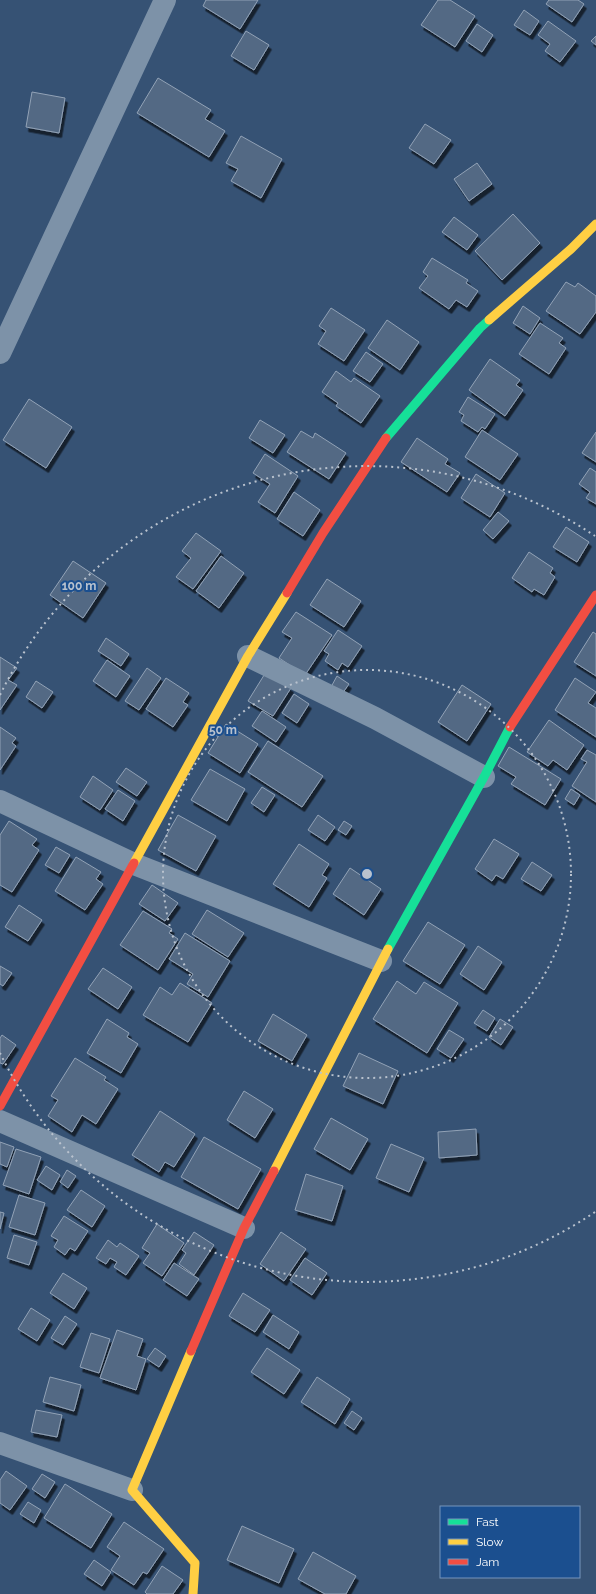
<svg xmlns="http://www.w3.org/2000/svg" width="596" height="1594" font-family="Raleway,sans-serif">
	<style>
		.building { fill: #526984; stroke: #92a2b6; filter: url(#shadow) }
		.lines { fill: none; stroke-linecap: round; stroke-linejoin: round }
		.street { stroke: #7d92a8; stroke-width: 22 }
		.fast { stroke: #16e098; stroke-width: 9 }
		.slow { stroke: #ffcf43; stroke-width: 9 }
		.jam { stroke: #f24e42; stroke-width: 9 }
		.ring { fill: none; stroke: #b9c2ce; stroke-width: 2; stroke-dasharray: 2 4 }
		.centre { fill: #b9c2ce; stroke: #1b4f8f; stroke-width: 2 }
		.ring-label { font-size: 12px; text-anchor: middle; font-weight: bold; fill: #b9c2ce; stroke: #1b4f8f; stroke-width: 4; stroke-linejoin: round; paint-order: stroke }
	</style>
	<defs>
		<filter id="shadow"><feDropShadow dx="2.5" dy="4.5" stdDeviation="0" flood-color="#0009"/></filter>
	</defs>
	<rect width="100%" height="100%" fill="#365274"/>
	<path class="building" d="M206,0h52l-18,29 -37,-23z
		M438,0h12l25,16 -20,31 -34,-22z
		M549,0h29l6,4 -12,18 -26,-18z
		M524,10l15,11 -9,14 -16,-10z
		M548,21l28,20 -16,21 -15,-11 5,-7 -12,-9z
		M477,24l16,11 -11,17 -16,-11z
		M246,31l23,14 -15,25 -23,-14z
		M596,36v9l-5,-4z
		M158,78l53,32 -6,9 20,12 -16,26 -72,-44z
		M32,92l33,6 -6,35 -33,-6z
		M425,124l26,16 -17,24 -25,-16z
		M241,136l41,23 -21,39 -30,-17 7,-12 -12,-6z
		M477,163l15,21 -23,17 -15,-22z
		M513,214l27,29 -38,37 -27,-29z
		M454,217l24,18 -11,15 -25,-18z
		M432,258l36,22 -2,3 12,8 -11,16 -11,-7 -7,9 -30,-21 9,-12 -5,-4z
		M566,282l9,5 3,-4 18,13v16l-16,22 -34,-23z
		M523,306l17,12 -10,16 -17,-11z
		M331,308l34,22 -21,31 -26,-17 8,-13 -7,-5z
		M387,320l32,22 -19,28 -32,-22z
		M540,323l23,15 -4,5 7,5 -17,26 -30,-20z
		M366,352l17,12 -13,18 -17,-11z
		M490,359l30,21 -4,5 7,5 -18,26 -36,-26z
		M336,371l15,11 3,-4 26,18 -19,27 -25,-17 2,-3 -16,-11z
		M468,397l27,17 -10,15 -3,-2 -4,5 -17,-11 3,-6 -5,-3z
		M29,399l43,28 -26,41 -43,-28z
		M260,420l25,15 -12,18 -24,-15z
		M482,430l36,24 -18,26 -35,-23z
		M301,431l12,7 2,-5 31,20 -17,26 -42,-27z
		M596,432v30l-14,-9z
		M417,438l31,21 -3,5 15,9 -13,19 -46,-30z
		M265,454l33,22 -23,37 -17,-11 12,-18 -17,-11z
		M590,468l6,4v32l-10,-6 4,-6 -11,-8z
		M476,474l29,19 -15,24 -29,-19z
		M294,492l26,18 -17,26 -26,-17z
		M498,512l11,9 -16,18 -10,-9z
		M566,527l23,15 -12,20 -24,-15z
		M196,533l25,18 -28,38 -17,-12 15,-19 -9,-7z
		M529,552l24,16 -3,5 5,4 -11,18 -10,-6 -2,3 -20,-14z
		M221,556l23,17 -25,35 -23,-17z
		M73,561l33,22 -23,35 -33,-23z
		M327,579l34,22 -17,26 -34,-22z
		M296,612l36,23 -27,40 -26,-17 13,-20 -10,-6z
		M338,630l24,16 -14,21 -6,-4 -4,7 -13,-9 4,-7 -5,-3z
		M593,632l3,2v42l-22,-14z
		M106,638l23,16 -8,12 -23,-15z
		M0,657l17,11 -9,12 9,5 -17,25z
		M107,660l23,16 -14,21 -23,-16z
		M147,668l14,10 -22,32 -14,-9z
		M266,672l25,16 -18,28 -25,-15z
		M337,676l12,8 -7,10 -11,-7z
		M166,678l23,15 -6,9 5,3 -15,22 -27,-18z
		M575,678l21,14 -8,11 8,5v29l-41,-27z
		M36,681l17,11 -11,16 -16,-11z
		M462,685l29,19 -24,37 -29,-19z
		M294,694l15,10 -12,19 -15,-10z
		M262,711l24,16 -10,15 -24,-16z
		M549,720l35,25 -17,25 -14,-10 -5,6 -21,-14z
		M226,724l32,20 -18,29 -32,-20z
		M0,727l16,11 -4,5 4,3 -16,24z
		M268,741l55,35 -21,31 -54,-35z
		M509,747l52,32 -16,26 -34,-21 5,-7 -18,-11z
		M587,750l9,5v47l-24,-16 15,-24 -6,-3z
		M126,768l21,14 -10,14 -21,-14z
		M210,769l35,20 -18,32 -36,-21z
		M93,776l20,14 -13,20 -20,-13z
		M262,787l13,8 -11,17 -13,-9z
		M571,789l9,6 -6,10 -9,-6z
		M118,790l17,11 -12,20 -18,-12z
		M178,815l38,21 -20,35 -38,-21z
		M318,815l17,12 -10,14 -17,-11z
		M9,821l28,18 -5,6 7,5 -27,42 -12,-7v-50z
		M344,821l8,5 -6,9 -8,-5z
		M494,839l25,15 -16,25 -7,-4 -4,6 -17,-12z
		M299,844l30,20 -7,11 5,3 -18,29 -36,-23z
		M56,847l14,8 -11,18 -14,-8z
		M76,857l25,15 -5,7 7,5 -18,26 -30,-19z
		M532,862l20,13 -11,16 -20,-12z
		M350,868l31,21 -17,26 -31,-21z
		M152,885l26,18 -13,18 -26,-17z
		M19,905l23,15 -14,21 -23,-14z
		M207,910l37,23 -16,24 -36,-23z
		M143,911l29,18 -3,4 9,6 -20,31 -38,-25z
		M428,922l37,23 -25,39 -37,-23z
		M185,933l45,28 -22,36 -21,-13 6,-10 -24,-15z
		M478,946l24,16 -18,28 -24,-16z
		M0,966l12,7 -9,13 -3,-2z
		M103,968l29,19 -14,22 -30,-20z
		M397,981l19,13 8,-12 34,21 -31,50 -54,-34z
		M180,983l32,20 -24,39 -45,-27 17,-28 12,8z
		M483,1010l12,8 -8,13 -13,-8z
		M273,1014l34,21 -15,26 -34,-20z
		M107,1019l22,14 -2,4 11,7 -17,29 -34,-20z
		M500,1019l13,8 -12,18 -12,-8z
		M449,1030l15,9 -13,19 -14,-9z
		M2,1035l14,10 -13,19 -3,-1v-25z
		M359,1053l39,18 -15,33 -40,-18z
		M75,1058l31,19 -2,3 14,9 -22,35 -14,-9 -10,17 -24,-16 10,-16 -7,-4z
		M244,1091l29,18 -18,29 -28,-18z
		M160,1111l35,23 -21,33 -9,-5 -6,10 -27,-17z
		M331,1118l37,21 -18,31 -36,-21z
		M476,1129l1,26 -38,3 -1,-26z
		M204,1137l57,32 -23,40 -57,-32z
		M0,1142l14,5 -7,20 -7,-3z
		M391,1144l33,14 -15,34 -33,-14z
		M16,1149l25,8 -12,37 -26,-9z
		M46,1166l14,9 -8,15 -15,-10z
		M67,1170l9,6 -8,12 -8,-6z
		M306,1174l37,12 -11,35 -37,-11z
		M81,1190l24,16 -13,21 -25,-17z
		M19,1195l26,8 -10,32 -26,-8z
		M0,1212l4,1 -4,16z
		M64,1216l24,15 -13,20 -5,-3 -5,7 -11,-8 4,-7 -7,-4z
		M157,1224l27,19 -22,33 -19,-13 7,-10 -8,-5z
		M194,1232l20,13 -20,30 -15,-11 7,-11 -4,-3z
		M281,1232l25,17 -22,32 -24,-17z
		M14,1235l23,7 -8,23 -22,-7z
		M108,1240l9,7 3,-4 19,13 -13,19 -12,-8 3,-5 -7,-4 -4,6 -10,-6z
		M305,1258l22,15 -15,22 -22,-15z
		M174,1263l25,16 -12,17 -24,-16z
		M63,1273l24,15 -13,21 -24,-16z
		M243,1293l27,17 -15,22 -26,-16z
		M31,1308l19,12 -13,21 -19,-12z
		M273,1315l26,17 -10,17 -26,-17z
		M65,1316l12,8 -14,21 -12,-7z
		M117,1330l26,9 -6,17 9,3 -10,31 -36,-12z
		M91,1333l19,6 -11,34 -19,-6z
		M155,1348l11,8 -7,11 -12,-8z
		M267,1348l33,22 -16,24 -33,-22z
		M50,1377l31,8 -7,26 -31,-9z
		M317,1377l33,22 -15,25 -34,-22z
		M36,1410l26,5 -5,22 -26,-5z
		M352,1411l10,7 -8,12 -10,-7z
		M6,1471l21,15 -17,24 -10,-7v-23z
		M42,1474l13,8 -10,16 -13,-9z
		M65,1484l47,30 -21,34 -47,-30z
		M28,1502l13,8 -7,13 -14,-9z
		M124,1522l40,27 -17,25 -4,-2 -9,13 -23,-15 9,-14 -13,-9z
		M242,1526l52,23 -15,34 -52,-23z
		M313,1552l43,24 -10,18h-21l-27,-15z
		M94,1560l17,12 -9,14 -18,-12z
		M162,1566l21,14 -10,14h-26l-2,-2z"/>
	<g class="lines">
		<path class="street" d="M0,353l165,-353
			M248,656l127,62 109,59
			M0,801l134,63 247,97
			M0,1121l244,107
			M0,1443l132,47"/>
		<path class="fast" d="M386,438l94,-110 9,-8
			M388,949l96,-172 26,-50"/>
		<path class="slow" d="M489,320l82,-71 25,-25
			M134,863l114,-207 39,-63
			M274,1171l114,-222
			M191,1351l-59,139 63,73 -2,31"/>
		<path class="jam" d="M287,593l36,-60 63,-95
			M510,727l86,-132
			M0,1106l134,-243
			M191,1351l53,-123 30,-57"/>
	</g>
	<g class="ring">
		<circle cx="367" cy="874" r="204"/>
		<path d="M595 1212A408 408 0 0 1 0 1053M0 695A408 408 0 0 1 595 536"/>
	</g>
	<circle cx="367" cy="874" r="6" class="centre"/>
	<g class="ring-label">
		<text x="79" y="590">100 m</text>
		<text x="223" y="734">50 m</text>
	</g>
	<rect x="440" y="1506" width="140" height="72" fill="#1b4f8f" stroke="#7695bc"/>
	<rect x="448" y="1519" width="20" height="6" fill="#16e098" stroke="#7695bc"/>
	<text x="476" y="1526" font-size="12" fill="#ffffff">Fast</text>
	<rect x="448" y="1539" width="20" height="6" fill="#ffcf43" stroke="#7695bc"/>
	<text x="476" y="1546" font-size="12" fill="#ffffff">Slow</text>
	<rect x="448" y="1559" width="20" height="6" fill="#f24e42" stroke="#7695bc"/>
	<text x="476" y="1566" font-size="12" fill="#ffffff">Jam</text>
</svg>
